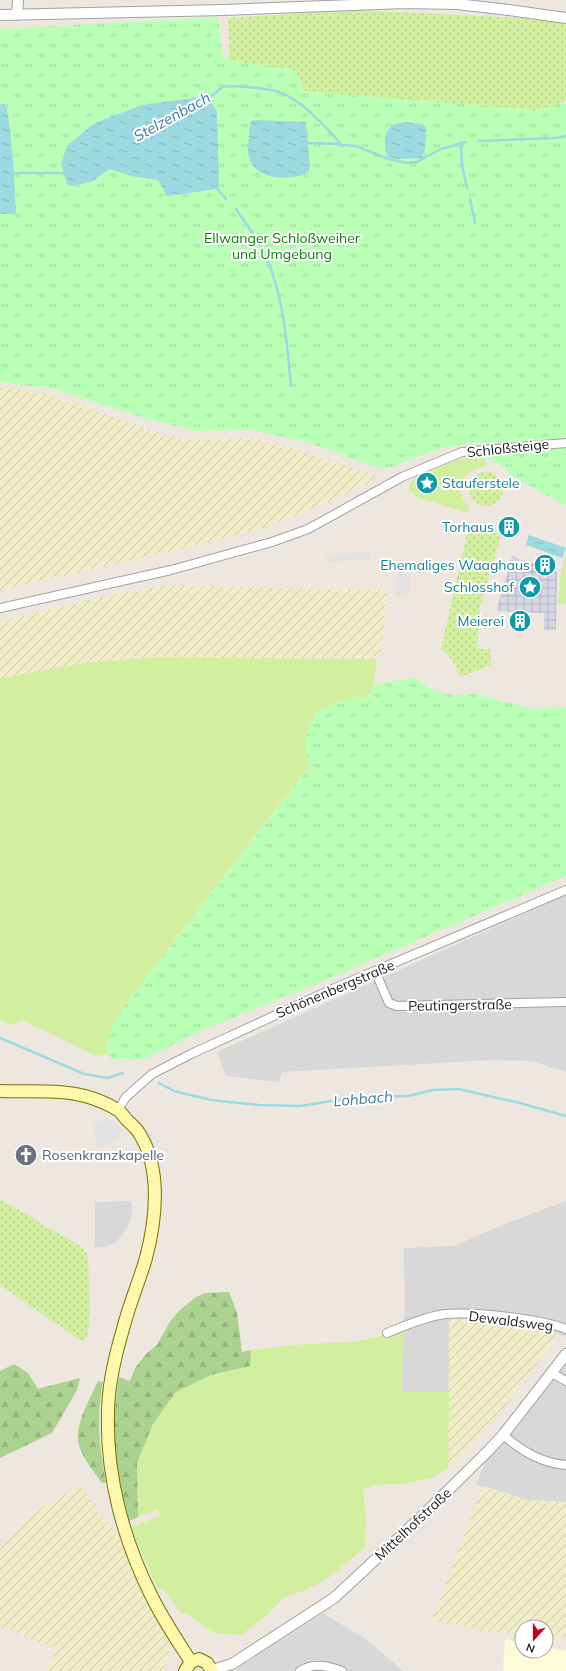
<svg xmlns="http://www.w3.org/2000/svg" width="566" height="1671" font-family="Mulish,sans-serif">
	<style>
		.residential { fill: #d9d8d8 }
		.education { fill: #fffad7 }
		.farmland { fill: url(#farmland-furrows) }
		.grass { fill: #d1ef9f }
		.forest { fill: url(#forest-firs) }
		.park { fill: url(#park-tufts) }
		.garden { fill: url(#garden-dots) }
		.parking { fill: #e3e3e3 }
		.plaza { fill: url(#plaza-grid) }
		.water { fill: url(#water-ripples) }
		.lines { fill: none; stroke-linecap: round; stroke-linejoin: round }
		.stream { stroke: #9bdae1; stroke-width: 2.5 }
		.minor-casing { stroke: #a2a2a2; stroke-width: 10 }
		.tertiary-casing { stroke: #a2a2a2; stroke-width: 12 }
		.secondary-casing { stroke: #747100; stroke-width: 14 }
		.minor { stroke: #fff; stroke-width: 8 }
		.tertiary { stroke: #fff; stroke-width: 10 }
		.secondary { stroke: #fff8ac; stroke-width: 12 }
		.labels { text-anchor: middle; stroke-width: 4; stroke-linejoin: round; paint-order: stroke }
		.park-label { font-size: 14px; fill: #078201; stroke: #fff }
		.street-label { font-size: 14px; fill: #1b1b1b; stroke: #fff }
		.culture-label { font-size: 14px; fill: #0d838f; stroke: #fff; text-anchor: end }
		.worship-label { font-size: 14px; fill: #5b616d; stroke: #fff; text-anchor: start }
		.water-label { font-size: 15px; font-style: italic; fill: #3a7da3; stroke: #fff }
	</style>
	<defs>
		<pattern id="farmland-furrows" width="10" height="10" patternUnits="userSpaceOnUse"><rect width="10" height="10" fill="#f0edc8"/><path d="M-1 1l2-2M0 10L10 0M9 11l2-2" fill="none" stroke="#cdcbab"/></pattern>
		<pattern id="forest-firs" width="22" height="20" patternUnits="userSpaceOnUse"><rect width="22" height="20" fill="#acd28f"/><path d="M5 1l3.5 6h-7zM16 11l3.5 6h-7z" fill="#93b47b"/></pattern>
		<pattern id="park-tufts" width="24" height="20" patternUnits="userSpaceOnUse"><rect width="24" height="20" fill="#baffb6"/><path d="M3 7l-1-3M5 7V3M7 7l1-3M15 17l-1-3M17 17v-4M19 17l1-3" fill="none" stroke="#9fda9c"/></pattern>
		<pattern id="garden-dots" width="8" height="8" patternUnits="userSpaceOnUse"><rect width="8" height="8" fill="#d1ef9f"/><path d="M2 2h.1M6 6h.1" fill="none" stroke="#b3cc88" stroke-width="1.8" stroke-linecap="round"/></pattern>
		<pattern id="plaza-grid" width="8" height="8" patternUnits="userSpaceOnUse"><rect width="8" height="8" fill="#d4d6e4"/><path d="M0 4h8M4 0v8" fill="none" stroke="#b5b7c3"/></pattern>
		<pattern id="water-ripples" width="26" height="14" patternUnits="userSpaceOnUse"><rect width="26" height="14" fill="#9bdae1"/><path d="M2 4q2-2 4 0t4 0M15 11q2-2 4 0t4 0" fill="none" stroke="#85bac0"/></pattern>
	</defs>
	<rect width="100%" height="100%" fill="#eee7df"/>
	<path class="residential" d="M566,895v177l-34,-11 -41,-1 -209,12 -3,10 -53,-6 -9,-24z
		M131,1201l1,12 -3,12 -7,10 -7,8 -11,4h-9v-45z
		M566,1201v136l-33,-12 -84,-6v72h-48l4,-94 -2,-49 51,-2 53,-23z
		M566,1361v141l-38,-2 -52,-16 11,-26 32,-35z
		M323,1613l44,27 36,31h-166v-3z"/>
	<path class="education" d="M505,1639l17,4v8h24v-4l20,4v20h-63z"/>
	<path class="farmland" d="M0,387l45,7 41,13 79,28 27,5 66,-2 26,7 93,31 -8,7 -50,23 -56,22 -82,21 -181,41z
		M164,585l103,3 120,2 -5,57 -5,12 -225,-2 -73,7 -79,14v-57l125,-29z
		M449,1319h38l47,6 25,9 -47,63 -38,46 -26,25z
		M80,1486l37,48 53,112 -6,25h-117l9,-22 -48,-20 -8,-2v-78l35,-38z
		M483,1486l45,14 38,2v137l-20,-2v-10h-24v8l-32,-4 -58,-10z"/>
	<path class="grass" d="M484,454l2,12c-15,5 -22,7 -28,22l7,14 5,4 -2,7 -49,-15 -10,-7 1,-7 6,-6 38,-17z
		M566,553v51h-8l3,-32z
		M152,657l225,2 -3,26 -7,12 -26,4 -23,10 -11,22 -2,18 5,14 -185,240 -20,43 4,6 -13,2 -74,-36 -11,5 -11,-5v-342l79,-14z
		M403,1331l-1,60h47l-1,77 -16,10 -31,6 -26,1 -12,4 3,30 -1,28 -35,30 -24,13 -23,8 -17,18 -25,19 -28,-2 -24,-18 -9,-3 -15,-21 -9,-5 -26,-59 30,-11 -3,-7 -19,8 -1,-54 16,-39 23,-32 35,-17 39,-9 1,-16 40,-5 62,-3z"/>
	<path class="forest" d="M229,1292l8,21 5,39 9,-2 -1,16 -39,9 -35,17 -23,32 -16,39 1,54 -9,4c-7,-28 -14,-60 -15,-88 0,-19 2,-37 5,-56l11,4 5,-13 11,-14 11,-9 14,-25 9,-10 16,-13 9,-4z
		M14,1364l14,9 10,16 42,-11 -3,12 -25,43 -52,25v-87z
		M98,1381l5,1c-7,39 -4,62 3,101h-4c-9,-13 -26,-32 -24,-49 1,-18 13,-37 20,-53z"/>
	<path class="park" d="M218,17l5,40 88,1 123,37 132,9v402l-57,-32 -8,-9 -16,-7 -5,-16 -43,7 -53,21 -77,-28 -56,-12 -55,1 -55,-14 -87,-28 -54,-7v-353z
		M415,677l16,13 21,5 24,-1 58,15 32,-2v169l-243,105 -122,50 -59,29 -30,-1 -7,-11 7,-21 13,-22 185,-239 -5,-15 2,-18 11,-22 23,-10 26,-4 7,-12z"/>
	<path class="garden" d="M358,10l202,10 6,2v79l-29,9 -233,-19 -8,-21 -66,-10 -2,-42z
		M469 489a17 17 0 1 1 34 0a17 17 0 1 1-34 0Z
		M469,526l32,9 -21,72 -3,42h13l1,16 -31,12 -7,-16 -12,-13z
		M0,1199l83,49 5,8 2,55 -2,24 -5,7 -83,-57z"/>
	<path class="parking" d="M369,551l1,9 -44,2 -1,-6z
		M398,560l13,1 -2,35 -13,-1z
		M106,1116l18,14 -12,11 -8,5 -8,2 -2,-25 9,-2z"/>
	<path class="plaza" d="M512,556l45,16 -1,58h-12v-17l-48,-2z"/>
	<path class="water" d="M200,97l12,6 5,9 2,71 -2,6 -50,7 -9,-16 -27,-4 -21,-7 -19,13 -23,4 -7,-21 6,-19 26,-22 48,-19z
		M0,104h6c7,36 8,73 10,110h-16z
		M253,120l53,2 4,44 -2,6c-16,9 -51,9 -58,-12 -3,-7 -2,-15 -1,-22 0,-7 -1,-13 4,-18z
		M404,122l17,2 5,3 -1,24 -3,7 -23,1 -11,-2c-5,-10 -5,-26 6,-32 3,-2 7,-2 10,-3z
		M529,535l37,13 -4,10 -36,-13z"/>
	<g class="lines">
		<path class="stream" d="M205,102l17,-15 7,-1c15,1 31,1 46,5 23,5 51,36 67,54l14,1 30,12 20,5 11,-1 24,-13 25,-7
			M479,141l76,-3 11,-2
			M461,142l1,24 5,22
			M308,143l33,1
			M12,173h52l3,-1
			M216,187l10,12
			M470,199l5,24
			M236,209c11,16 23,32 31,50 17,40 20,85 24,127
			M0,1038l84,36 24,4 15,-5
			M159,1083l15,8 37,9 48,5 41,1 59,-9 49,-1 25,-6 25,-1 62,14 46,13"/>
		<g class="minor-casing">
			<path id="minor" d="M0,608l171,-38 101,-28 36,-13 94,-52 60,-25 104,-9
				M375,971l14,32 8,3 169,-4
				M118,1110l8,-13 26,-23 39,-20 146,-67 229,-97
				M387,1333c17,-7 40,-17 58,-19 31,-2 92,4 121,15
				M552,1373l14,8
				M503,1435c19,16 38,28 63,30
				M300,1671c14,-9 28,-5 42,0"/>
		</g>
		<g class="tertiary-casing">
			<path id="tertiary" d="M0,15l223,-5 182,-7 52,1 52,6 57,8
				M17,15l1,-15
				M212,1670l20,-6 102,-66 85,-79 69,-68 15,-16 63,-81"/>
		</g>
		<g class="secondary-casing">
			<path id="secondary" d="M0,1091c26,1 60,-2 85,5 11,3 23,8 33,14 3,2 6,7 9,10 4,4 9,8 12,13 23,35 17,87 7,125 -7,24 -17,47 -23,71 -8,27 -15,55 -15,84 -2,62 15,126 43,182 11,23 26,45 40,67
				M185,1671l6,-9 8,-3 8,4 5,8"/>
		</g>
		<use href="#minor" class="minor"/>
		<use href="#tertiary" class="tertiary"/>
		<use href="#secondary" class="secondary"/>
	</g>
	<defs>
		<g id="sight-disc" transform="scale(1.15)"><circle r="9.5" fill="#0f9aa8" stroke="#fff"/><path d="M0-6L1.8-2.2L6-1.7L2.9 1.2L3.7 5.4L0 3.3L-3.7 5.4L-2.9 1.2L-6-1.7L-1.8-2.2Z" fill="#fff"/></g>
		<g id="building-disc" transform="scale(1.15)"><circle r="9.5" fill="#0f9aa8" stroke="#fff"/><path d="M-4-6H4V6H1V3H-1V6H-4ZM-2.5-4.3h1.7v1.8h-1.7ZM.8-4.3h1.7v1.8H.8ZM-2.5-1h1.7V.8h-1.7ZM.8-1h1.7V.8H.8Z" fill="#fff"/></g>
		<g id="church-disc" transform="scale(1.15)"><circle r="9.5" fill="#6b7280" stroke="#fff"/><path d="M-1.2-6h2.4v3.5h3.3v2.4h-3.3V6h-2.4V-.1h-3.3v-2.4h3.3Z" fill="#fff"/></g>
	</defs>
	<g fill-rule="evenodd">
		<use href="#sight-disc" x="427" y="483"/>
		<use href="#building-disc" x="509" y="527"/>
		<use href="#building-disc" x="545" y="565"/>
		<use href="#sight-disc" x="530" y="587"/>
		<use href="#building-disc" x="520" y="621"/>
		<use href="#church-disc" x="26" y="1155"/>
	</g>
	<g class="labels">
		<g class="park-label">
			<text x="282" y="243">Ellwanger Schloßweiher<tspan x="282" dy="16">und Umgebung</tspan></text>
		</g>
		<g class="street-label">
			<text transform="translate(508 448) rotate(-6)" y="5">Schloßsteige</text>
			<text transform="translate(335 989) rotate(-23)" y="5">Schönenbergstraße</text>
			<text transform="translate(460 1005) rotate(-1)" y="5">Peutingerstraße</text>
			<text transform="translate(511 1321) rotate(7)" y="5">Dewaldsweg</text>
			<text transform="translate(413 1524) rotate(-43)" y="5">Mittelhofstraße</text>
		</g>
		<g class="culture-label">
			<text x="442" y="488" text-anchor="start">Stauferstele</text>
			<text x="494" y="532">Torhaus</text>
			<text x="530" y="570">Ehemaliges Waaghaus</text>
			<text x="514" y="592">Schlosshof</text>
			<text x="504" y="626">Meierei</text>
		</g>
		<g class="worship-label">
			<text x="42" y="1160">Rosenkranzkapelle</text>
		</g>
		<g class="water-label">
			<text transform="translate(172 117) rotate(-29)" y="5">Stelzenbach</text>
			<text transform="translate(363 1099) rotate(-5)" y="5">Lohbach</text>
		</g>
	</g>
	<g transform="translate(534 1639) rotate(201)"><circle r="19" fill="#ffffff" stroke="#a4a4a4"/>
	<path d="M0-3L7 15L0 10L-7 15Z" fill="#c6001b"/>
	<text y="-6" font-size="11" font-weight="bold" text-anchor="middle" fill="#1b1b1b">N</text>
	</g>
</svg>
